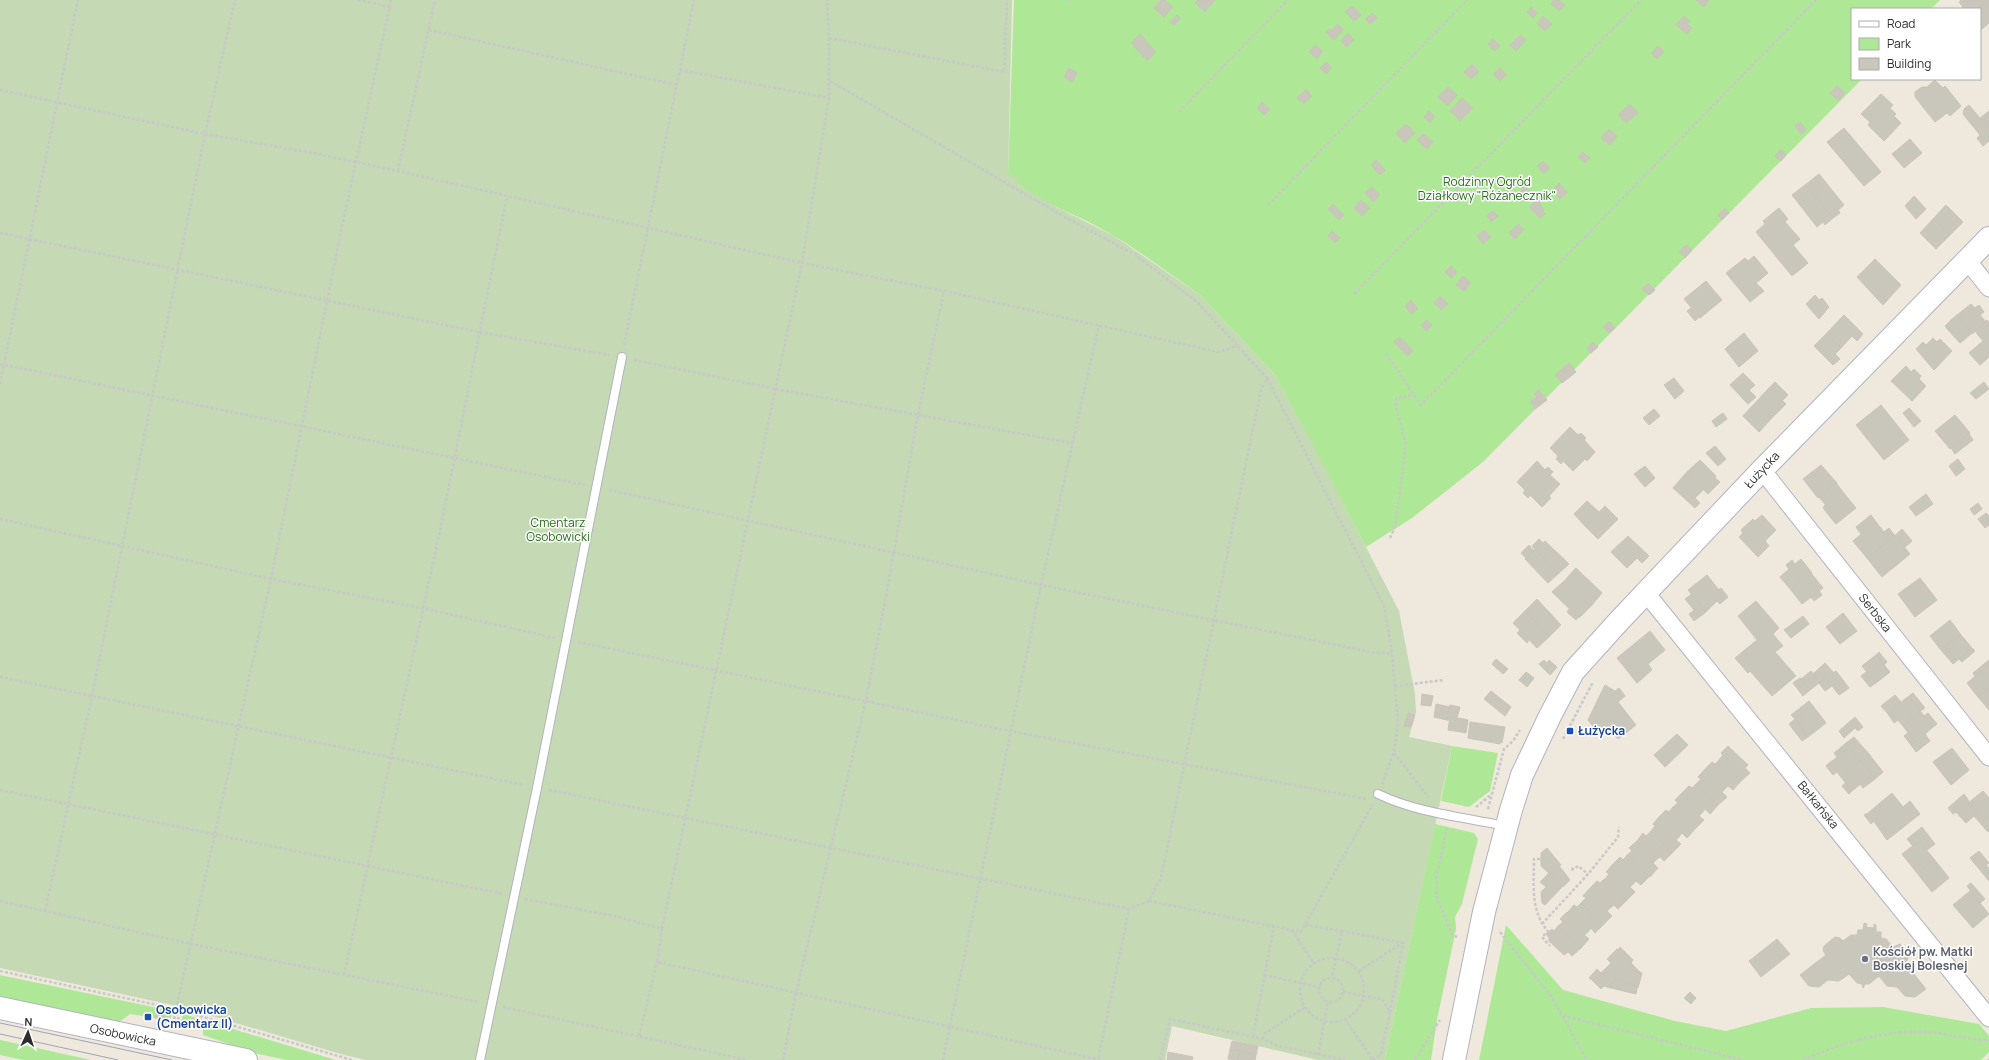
<svg xmlns="http://www.w3.org/2000/svg" width="1989" height="1060" font-family="Manrope,sans-serif">
	<style>
		.green { fill: #aee897 }
		.cemetery { fill: #c4d9b4 }
		.building { fill: #c9c6bc; stroke: #cac4b7 }
		.lines { fill: none; stroke-linecap: round; stroke-linejoin: round }
		.lane-casing { stroke: #b2b3c0; stroke-width: 10 }
		.street-casing { stroke: #b2b3c0; stroke-width: 19 }
		.secondary-casing { stroke: #b2b3c0; stroke-width: 24 }
		.path { stroke: #c8c8c8; stroke-width: 2.5; stroke-dasharray: 3 2; stroke-linecap: butt }
		.lane { stroke: #fff; stroke-width: 8 }
		.street { stroke: #fff; stroke-width: 17 }
		.secondary { stroke: #fff; stroke-width: 22 }
		.tram { stroke: #a0a2b7; stroke-width: 1 }
		.transit-dot { fill: #1a4fb4; stroke: #fff; stroke-width: 1.5 }
		.worship-dot { fill: #6b7280; stroke: #fff; stroke-width: 1.5 }
		.labels { text-anchor: middle; stroke-width: 3; stroke-linejoin: round; paint-order: stroke }
		.park-label { font-size: 12px; fill: #246e16; stroke: #fff }
		.street-label { font-size: 12px; fill: #2c2c2c; stroke: #fff }
		.transit-label { font-size: 12px; font-weight: bold; fill: #164399; stroke: #fff; text-anchor: start }
		.worship-label { font-size: 12px; font-weight: bold; fill: #5b616d; stroke: #fff; text-anchor: start }
	</style>
	<rect width="100%" height="100%" fill="#eee8dd"/>
	<path class="green" d="M1014,0h926l-9,9h-79v70h10l-379,383 -71,56 -46,29 -91,-172 -75,-80c-33,-23 -66,-49 -102,-68 -30,-17 -66,-26 -90,-52z
		M1452,746l46,7 -8,38 -21,16 -28,-6z
		M1435,824l39,9 4,6 -16,65 -7,13 1,12 -19,91 -6,40h-46z
		M1506,925l57,65 112,31 51,10 85,-23 72,-1 96,17 10,12v16l-8,8h-502z
		M0,975l172,36 -1,7 -15,-4 -1,4 -25,-4 -12,9 -118,-24z
		M183,1014l153,46h-49l-29,-6 -55,-19v-7l-22,-5z
		M0,1040l91,20h-68l-23,-5z"/>
	<path class="cemetery" d="M0,0h1012l-4,175 11,4 -1,6 38,22 58,29 86,59 75,80 35,64 89,172 16,83 1,18 -7,25 43,9 -67,314h-67l-146,-34 -7,34h-799l-22,-5 -162,-48 -182,-39z"/>
	<path class="building" d="M1161,0h4l8,7 -9,10 -10,-9z
		M1198,0h17l-10,12 -10,-9z
		M1554,0h5l6,5 -6,6 -8,-7z
		M1696,0h13l-5,7z
		M1961,0h18l10,12v11l-8,7 -1,-21h-19l2,-2 -4,-5z
		M1979,0h10v12z
		M1352,6l9,9 -7,6 -9,-9z
		M1531,7l6,6 -4,5 -6,-6z
		M1373,13l4,5 -7,6 -5,-5z
		M1177,15l3,4 -6,6 -4,-3z
		M1543,16l9,8 -7,7 -8,-7z
		M1684,16l6,5 -3,3 5,4 -5,6 -11,-9z
		M1338,24l5,6 -9,10 -8,-8 4,-3 2,1z
		M1348,33l6,7 -7,7 -6,-6z
		M1140,34l16,18 -9,9 -16,-18z
		M1520,35l6,5 -10,11 -6,-6z
		M1493,39l7,7 -6,5 -6,-7z
		M1315,45l8,6 -6,8 -8,-7z
		M1658,46l6,6 -7,7 -6,-6z
		M1326,62l6,6 -6,6 -6,-6z
		M1472,64l7,8 -8,7 -7,-7z
		M1069,68l8,5 -5,9 -8,-5z
		M1500,68l7,7 -7,6 -7,-7z
		M1935,80l8,8 2,-2 16,20 -11,10 -3,-3 -12,9 -20,-25v-5l4,-3 3,-2h5z
		M1837,86l8,7 -7,8 -8,-8z
		M1448,87l9,8 -9,11 -10,-9z
		M1306,89l6,7 -8,8 -7,-6z
		M1881,94l12,11 -3,3 6,6 -2,2 7,7 -17,18 -16,-16 2,-3 -9,-8z
		M1462,98l11,10 -13,13 -10,-10z
		M1262,102l8,7 -6,6 -7,-7z
		M1630,104l8,9 -12,10 -8,-8z
		M1969,105l20,24v12l-6,5 -6,-8 3,-3 -17,-21 1,-5z
		M1429,111l6,5 -5,7 -6,-6z
		M1989,111v18l-9,-11z
		M1800,122l6,8 -5,4 -6,-8z
		M1406,124l9,9 -10,10 -9,-10z
		M1844,128l37,44 -17,14 -37,-44z
		M1609,129l8,7 -7,9 -9,-7z
		M1423,134l10,8 -6,7 -10,-9z
		M1910,139l12,14 -18,15 -12,-14z
		M1781,149l5,6 -5,6 -6,-5z
		M1583,152l7,6 -5,5 -7,-6z
		M1376,160l9,10 -5,5 -9,-10z
		M1543,161l7,7 -6,6 -7,-8z
		M1819,174l25,31 -6,5 2,3 -7,5 -28,-33z
		M1559,183l8,9 -7,7 -8,-9z
		M1805,185l28,33 -8,7 -2,-3 -6,5 -25,-32z
		M1525,186l7,7 -8,9 -7,-8z
		M1372,187l8,8 -7,7 -8,-9z
		M1914,196l12,13 -10,10 -11,-13z
		M1361,200l9,8 -8,8 -8,-8z
		M1537,200l7,10 -1,1 2,3 -5,4 -11,-11z
		M1333,204l11,11 -5,5 -11,-11z
		M1946,205l17,17 -13,13 -17,-16z
		M1725,208l4,5 -7,7 -4,-5z
		M1779,208l9,11 -3,3 15,17 -7,6 15,18 -16,13 -36,-44 9,-8 -2,-3z
		M1493,211l5,5 -7,6 -4,-6z
		M1933,219l17,16 -14,14 -16,-16z
		M1518,224l6,5 -9,10 -6,-6z
		M1484,230l7,7 -8,7 -6,-8z
		M1332,231l8,7 -5,5 -7,-7z
		M1686,245l6,5 -7,8 -6,-6z
		M1754,256l14,17 -12,10 8,8 -14,11 -24,-29 19,-15 3,3z
		M1875,259l26,26 -18,20 -26,-28z
		M1451,266l6,6 -6,6 -6,-6z
		M1463,276l8,7 -7,8 -8,-6z
		M1706,281l16,19 -22,18 -16,-19z
		M1648,283l7,7 -6,5 -7,-6z
		M1815,295l4,5 3,-2 7,9 -10,12 -13,-15z
		M1440,296l8,8 -7,6 -7,-7z
		M1411,300l7,9 -7,5 -6,-8z
		M1971,304l4,4 4,-3 5,7 -4,3 6,7 -14,12 -15,-19z
		M1691,308l8,9 -4,4 -8,-10z
		M1844,315l19,19 -6,7 -5,-5 -11,12 -15,-14z
		M1957,315l15,18 -12,10 -12,-13 6,-6 -3,-4z
		M1426,320l6,5 -6,6 -5,-6z
		M1951,320l3,4 -6,6 -3,-4z
		M1987,320l2,3v34l-9,8 -11,-12 14,-12 -8,-10z
		M1609,321l6,7 -6,5 -6,-6z
		M1744,333l14,18 -19,16 -14,-18z
		M1826,334l15,14 -6,6 5,5 -7,6 -19,-19z
		M1400,337l13,14 -6,5 -13,-14z
		M1933,338l4,4 3,-3 12,12 -18,19 -18,-21 7,-7 3,3z
		M1593,342l5,5 -7,6 -4,-5z
		M1569,363l7,9 -14,11 -7,-8z
		M1906,366l5,6 3,-3 7,7 -2,3 7,7 -14,15 -21,-20z
		M1743,373l12,12 -6,5 7,7 -8,7 -18,-19z
		M1674,378l10,13 -9,8 -11,-14z
		M1775,382l13,13 -6,6 -13,-13z
		M1984,382l5,7 -13,10 -6,-6z
		M1769,388l17,16 -14,14 -16,-16z
		M1539,390l8,10 -12,9 -5,-7 7,-5 -3,-3z
		M1756,402l16,16 -13,14 -16,-16z
		M1881,405l28,35 -25,20 -28,-35z
		M1909,408l12,13 -7,6 -11,-14z
		M1654,409l6,7 -11,9 -6,-7z
		M1723,413l4,6 -11,8 -4,-6z
		M1955,415l15,18 -20,16 -15,-18z
		M1570,427l8,8 3,-2 5,5 -2,2 11,12 -8,9 -2,-2 -12,12 -10,-10 -2,3 -5,-5 2,-3 -8,-8z
		M1969,434l4,6 -18,14 -4,-6z
		M1715,446l11,13 -8,7 -12,-13z
		M1958,459l7,10 -9,7 -7,-10z
		M1700,460l16,16 -1,2 5,4 -12,12 -22,-21z
		M1537,461l8,9 3,-3 5,5 -3,3 10,9 -11,12 2,2 -9,9 -12,-12 -2,3 -5,-5 2,-3 -8,-8z
		M1821,465l16,18 -19,15 -15,-19z
		M1645,466l10,12 -10,9 -11,-13z
		M1686,473l17,17 -8,8 5,5 -5,5 -22,-20z
		M1836,483l15,19 -17,13 -15,-18z
		M1926,494l7,10 -17,12 -7,-9z
		M1587,501l12,11 -14,14 -11,-12z
		M1851,502l5,6 -20,16 -5,-6z
		M1978,503l4,6 -8,6 -4,-6z
		M1825,505l9,10 -3,3 -8,-10z
		M1605,506l13,13 -20,20 -13,-13z
		M1986,513l3,3v9l-4,3 -7,-9z
		M1762,515l14,15 -11,11 4,5 -11,11 -19,-20 4,-4 -2,-3 12,-11 2,2z
		M1871,515l5,7 -15,12 -5,-7z
		M1876,522l8,10 5,-4 6,8 -28,22 -14,-17z
		M1902,529l10,12 -7,6 -5,-5 -5,4 -5,-6z
		M1628,536l21,20 -7,7 -5,-5 -10,10 -16,-16z
		M1539,539l4,4 2,-2 24,23 -11,10 -26,-28z
		M1890,540l5,6 5,-4 10,12 -28,23 -15,-19z
		M1529,545l5,6 -8,7 -5,-5z
		M1535,549l23,25 -10,9 -23,-24z
		M1801,559l11,14 -21,17 -11,-13 9,-8 -3,-4 6,-5 3,4z
		M1576,568l4,4 -12,12 -4,-3z
		M1580,572l22,21 -11,13 -23,-22z
		M1811,573l12,15 -21,16 -11,-14z
		M1707,575l16,20 -17,17 -18,-22z
		M1920,578l17,22 -22,17 -17,-23z
		M1564,581l27,25 -12,12 -27,-26z
		M1721,588l7,9 -8,7 -4,-4 6,-5 -4,-5z
		M1819,591l3,4 -8,6 -3,-4z
		M1692,594l9,11 -7,5 -9,-11z
		M1537,599l24,26 -12,12 -24,-26z
		M1756,601l23,27 -6,6 10,12 -8,6 21,24 -24,20 -22,-25 -2,2 -13,-15 22,-18 -19,-24z
		M1701,605l5,7 -12,9 -5,-7z
		M1569,609l9,8 -2,3 -9,-8z
		M1525,611l24,26 -12,11 -24,-25z
		M1843,613l14,18 -17,13 -14,-17z
		M1803,616l6,8 -18,14 -7,-8z
		M1950,620l11,15 -20,15 -11,-14z
		M1520,630l9,10 -2,3 -10,-10z
		M1650,631l15,19 -17,14 4,6 -15,13 -20,-25z
		M1961,635l11,13 -19,16 -12,-14z
		M1972,648l3,3 -13,11 -3,-3z
		M1879,652l8,10 -3,3 -8,-10z
		M1876,655l14,17 -14,11 -14,-17z
		M1496,659l12,10 -5,5 -11,-10z
		M1544,660l3,3 2,-3 8,7 -7,8 -11,-11z
		M1989,660v5l-14,11 -2,-3z
		M1825,663l8,9 -13,11 -7,-9z
		M1989,665v23l-11,9 -11,-14z
		M1811,671l9,11 -10,8 -9,-11z
		M1836,671l13,17 -10,7 -13,-17z
		M1526,672l8,6 -7,9 -8,-7z
		M1866,672l10,11 -6,4 -9,-11z
		M1800,678l10,12 -7,6 -10,-13z
		M1826,678l6,8 -7,5 -6,-8z
		M1605,685l10,6 4,-3 6,8 -7,6 18,23 -18,14 -10,-12 -6,3h-6l-8,-10z
		M1989,688v22l-11,-13z
		M1491,691l20,16 -6,9 -21,-17z
		M1913,693l12,15 -5,3 -11,-15z
		M1422,694l11,2 -2,10 -10,-1z
		M1895,695l6,7 -13,12 -7,-8z
		M1909,696l12,16 -18,14 -13,-15z
		M1809,701l4,5 -18,13 -4,-4z
		M1436,704l14,3 -3,13 -13,-3z
		M1450,705l10,2 -3,11 -7,-2 -1,4h-2z
		M1813,706l13,17 -18,14 -13,-18z
		M1891,712l7,8 -4,3 -6,-9z
		M1921,712l12,15 -8,7 5,7 -14,11 -5,-7 4,-3 -12,-16z
		M1408,713l7,2 -4,12 -7,-1z
		M1928,713l9,11 -4,3 -9,-11z
		M1450,717l14,2 -3,13 -13,-2z
		M1855,717l8,10 -5,4 -3,-3 -11,10 -5,-7z
		M1464,719l4,1 -2,13 -5,-1z
		M1795,719l13,18 -6,4 -13,-17z
		M1470,722l35,5 -3,16 -2,-1v2l-32,-6z
		M1908,733l7,9 -4,3 -7,-9z
		M1677,734l11,11 -23,22 -11,-12z
		M1854,737l15,17 -8,7 -15,-18z
		M1846,743l4,5 -13,9 -3,-4z
		M1728,746l20,19 -3,3 5,5 -9,8 -22,-21 4,-5 -2,-2z
		M1850,748l11,13 -20,16 -12,-14z
		M1952,748l17,22 -18,15 -18,-23z
		M1869,754l14,18 -8,7 -14,-18z
		M1719,760l22,21 -8,9 -5,-4 -3,3 -20,-20 7,-7 3,2z
		M1861,761l11,14 -20,16 -11,-14z
		M1829,763l8,9 -4,3 -7,-9z
		M1705,769l20,20 -3,3 5,5 -9,8 -22,-21 5,-5 -3,-2z
		M1872,775l3,4 -12,9 -3,-4z
		M1845,783l7,8 -3,3 -7,-8z
		M1696,784l22,21 -8,9 -5,-5 -3,4 -20,-20 7,-7 3,2z
		M1983,791l6,7v17l-7,5 -14,-17z
		M1682,793l20,20 -3,3 5,4 -9,9 -22,-22 5,-4 -3,-3z
		M1892,793l11,14 7,-6 10,13 -33,26 -19,-27z
		M1964,794l5,7 -1,2 21,26 -1,3 -14,-16 -8,7 -10,-11 -3,2 -5,-6z
		M1673,807l22,22 -8,9 -5,-5 -3,4 -20,-20 7,-7 3,2z
		M1868,813l6,8 -3,3 -7,-9z
		M1989,815v14l-7,-9z
		M1659,817l20,20 -3,3 5,4 -9,9 -21,-22 4,-5 -2,-2z
		M1922,827l13,17 -8,6 -8,-9 -6,5 -6,-7z
		M1651,831l21,22 -8,8 -4,-4 -4,3 -19,-19 6,-8 3,3z
		M1637,841l19,19 -3,3 5,5 -8,9 -23,-22 5,-4 -3,-3z
		M1919,841l15,18 -17,14 -15,-19z
		M1547,848l14,17 -10,10 -10,-9v-13z
		M1979,851l10,12 -3,2 3,3v13l-19,-23z
		M1627,855l22,22 -8,8 -5,-4 -3,3 -20,-20 7,-7 3,3z
		M1934,859l15,19 -17,14 -15,-19z
		M1613,864l20,20 -3,3 5,5 -8,8 -22,-21 4,-5 -3,-2z
		M1560,867l10,13 -7,7 -12,-12z
		M1549,873l13,14 -17,18 -3,-2 -1,-11 5,-5 -6,-5z
		M1604,879l23,21 -9,9 -4,-4 -4,3 -20,-20 7,-7 3,2z
		M1971,883l14,16 -5,4 -13,-17z
		M1590,888l20,20 -3,3 5,5 -8,8 -23,-21 5,-5 -3,-2z
		M1970,891l19,23 -16,14 -20,-23z
		M1581,903l23,21 -9,9 -4,-5 -3,4 -20,-20 6,-7 3,2z
		M1567,912l21,20 -4,3 5,4 -8,9 -23,-22 5,-4 -3,-3z
		M1864,923l3,1 -1,3 8,1v-4l2,1v7h5v6l5,1 7,8 7,-3 10,12 -5,7 21,26 -11,8 -10,-1 -8,-9 -10,-1 -8,-10 -10,8h-4l-2,4 -1,-4 -5,-1 -8,-9 -10,7 -11,-1 -9,7 -10,-1 -9,-11 26,-20 -3,-4 1,-5 11,-9 5,1 3,3 8,-6h6l1,-5h5z
		M1558,926l23,22 -9,8 -4,-4 -4,3 -16,-15 2,-1 -4,-5 6,-5 2,2z
		M1777,939l13,15 -29,23 -12,-16z
		M1620,947l13,13 -2,3 -13,-13z
		M1617,949l14,14 -3,3 5,5 9,2 -4,15 -4,-3 -19,-5 -8,7 -3,-1 -3,3 -8,-8 18,-18 -4,-4z
		M1631,963l10,10v1l-8,-3 -5,-5z
		M1597,969l4,4 -8,8 -4,-3z
		M1615,980l19,5 3,3 -1,6 -29,-7z
		M1690,992l6,6 -5,6 -7,-6z
		M156,1014l12,3 -1,4 -12,-3z
		M1232,1041l26,5 -2,9 -26,-6z
		M1230,1049l10,3 -2,8 -10,-1z
		M1168,1052l25,5 -1,3h-25z
		M1240,1052l16,3 -1,5h-17z"/>
	<g class="lines">
		<g class="lane-casing">
			<path id="lane" d="M1378,794c39,19 85,23 127,32
				M480,1060l57,-272 85,-431"/>
		</g>
		<g class="street-casing">
			<path id="street" d="M1967,260l22,28
				M1762,470l227,287
				M1646,593l343,425"/>
		</g>
		<g class="secondary-casing">
			<path id="secondary" d="M0,1008l246,52
				M1454,1060l30,-148 27,-102 11,-35 28,-59 23,-44 46,-51 143,-151 227,-232"/>
		</g>
		<path class="path" d="M358,0l32,7
			M1069,1l1,-1
			M429,30l248,55
			M829,38l175,34 3,-72
			M680,70l149,28
			M830,81l238,138 66,35 63,48 70,76 -6,12 -100,488 -12,23 -20,8 -31,151
			M0,90l205,44 108,19 85,18 404,92 142,28 274,61 19,-6
			M1179,112l109,-112
			M398,171l37,-171
			M1268,205l199,-205
			M0,233l479,99 130,23
			M1354,294l287,-294
			M624,345l70,-345
			M1386,354l35,51 395,-405
			M634,360l142,29 296,54
			M0,364l585,121
			M1267,378l117,228 8,47 6,69 -4,30 -12,32
			M0,384l78,-384
			M609,490l432,95 335,68h16
			M0,519l271,60 151,29 133,30
			M1390,538l5,-11 11,-82 -11,-43 2,-4 17,-3
			M578,642l432,89 357,68
			M0,677l524,108
			M1395,686l49,-6
			M1563,739l30,-57
			M1394,753l35,45
			M0,790l503,104
			M549,790l580,119
			M1476,807l16,-13
			M1488,809l16,-60 9,-8 7,-11
			M1447,827l-11,52 1,19 15,37 5,2
			M1540,859h-6c0,24 -4,53 14,72l-6,6 8,9
			M1571,869h3l4,-3 10,8
			M525,899l94,18 43,12 -5,33 444,98
			M0,901l191,43 288,58
			M1149,901l152,31 72,-128
			M45,911l47,-215 113,-562 30,-134
			M1542,924l47,-51 29,-36 1,-10
			M1305,925l37,6 -10,46
			M662,929l140,-666 27,-165v-60l-2,-38
			M1292,930l21,32
			M1342,931l61,12 -13,69
			M1500,932l51,64 36,64
			M1300 990a32 32 0 1 1 64 0a32 32 0 1 1-64 0Z
			M0,971l176,38 176,51
			M1359,971l43,-28
			M344,975l95,-440 68,-339
			M1264,975l55,12
			M1319 990a12 12 0 1 1 24 0a12 12 0 1 1-24 0Z
			M1343,992l39,7 8,13 -9,42 -8,6
			M503,1007l244,53
			M1563,1016l180,44
			M1345,1019l28,41
			M173,1024l98,-445 72,-357 48,-222
			M177,1025l3,-15
			M639,1036l18,-74
			M1253,1036l21,-110
			M1263,1039l1,-5 40,-26
			M1318,1055l10,-54
			M783,1060l13,-67 70,-293 20,-103 32,-183 26,-123
			M943,1060l98,-475 58,-260
			M1160,1060l10,-41 93,20 16,7 66,14
			M1415,1060l25,-40
			M1803,1060c38,-17 80,-30 122,-28 22,1 42,8 64,8
			M1989,1060v-1"/>
		<use href="#lane" class="lane"/>
		<use href="#street" class="street"/>
		<use href="#secondary" class="secondary"/>
		<path class="tram" d="M0,1023l172,37
			M0,1034l118,26"/>
	</g>
	<g class="transit-dot">
		<rect x="1566" y="727" width="8" height="8" rx="2"/>
		<rect x="144" y="1013" width="8" height="8" rx="2"/>
	</g>
	<circle class="worship-dot" cx="1865" cy="959" r="4"/>
	<g class="labels">
		<g class="park-label">
			<text x="1487" y="186">Rodzinny Ogród<tspan x="1487" dy="14">Działkowy "Różanecznik"</tspan></text>
			<text x="558" y="527">Cmentarz<tspan x="558" dy="14">Osobowicki</tspan></text>
		</g>
		<g class="street-label">
			<text transform="translate(1762 470) rotate(-47)" y="4">Łużycka</text>
			<text transform="translate(1875 613) rotate(52)" y="4">Serbska</text>
			<text transform="translate(1818 805) rotate(51)" y="4">Bałkańska</text>
			<text transform="translate(123 1035) rotate(12)" y="4">Osobowicka</text>
		</g>
		<g class="transit-label">
			<text x="1578" y="735">Łużycka</text>
			<text x="156" y="1014">Osobowicka<tspan x="156" dy="14">(Cmentarz II)</tspan></text>
		</g>
		<g class="worship-label">
			<text x="1873" y="956">Kościół pw. Matki<tspan x="1873" dy="14">Boskiej Bolesnej</tspan></text>
		</g>
	</g>
	<rect x="1851" y="8" width="130" height="72" fill="#ffffff" stroke="#ababab"/>
	<rect x="1859" y="21" width="20" height="6" fill="#ffffff" stroke="#ababab"/>
	<text x="1887" y="28" font-size="12" fill="#2c2c2c">Road</text>
	<rect x="1859" y="38" width="20" height="12" fill="#aee897" stroke="#ababab"/>
	<text x="1887" y="48" font-size="12" fill="#2c2c2c">Park</text>
	<rect x="1859" y="58" width="20" height="12" fill="#c9c6bc" stroke="#ababab"/>
	<text x="1887" y="68" font-size="12" fill="#2c2c2c">Building</text>
	<g transform="translate(28 1032) rotate(3)" stroke="#ffffff" stroke-width="3" paint-order="stroke">
	<path d="M0-3L7 15L0 10L-7 15Z" fill="#2c2c2c"/>
	<text y="-6" font-size="11" font-weight="bold" text-anchor="middle" fill="#2c2c2c">N</text>
	</g>
</svg>
